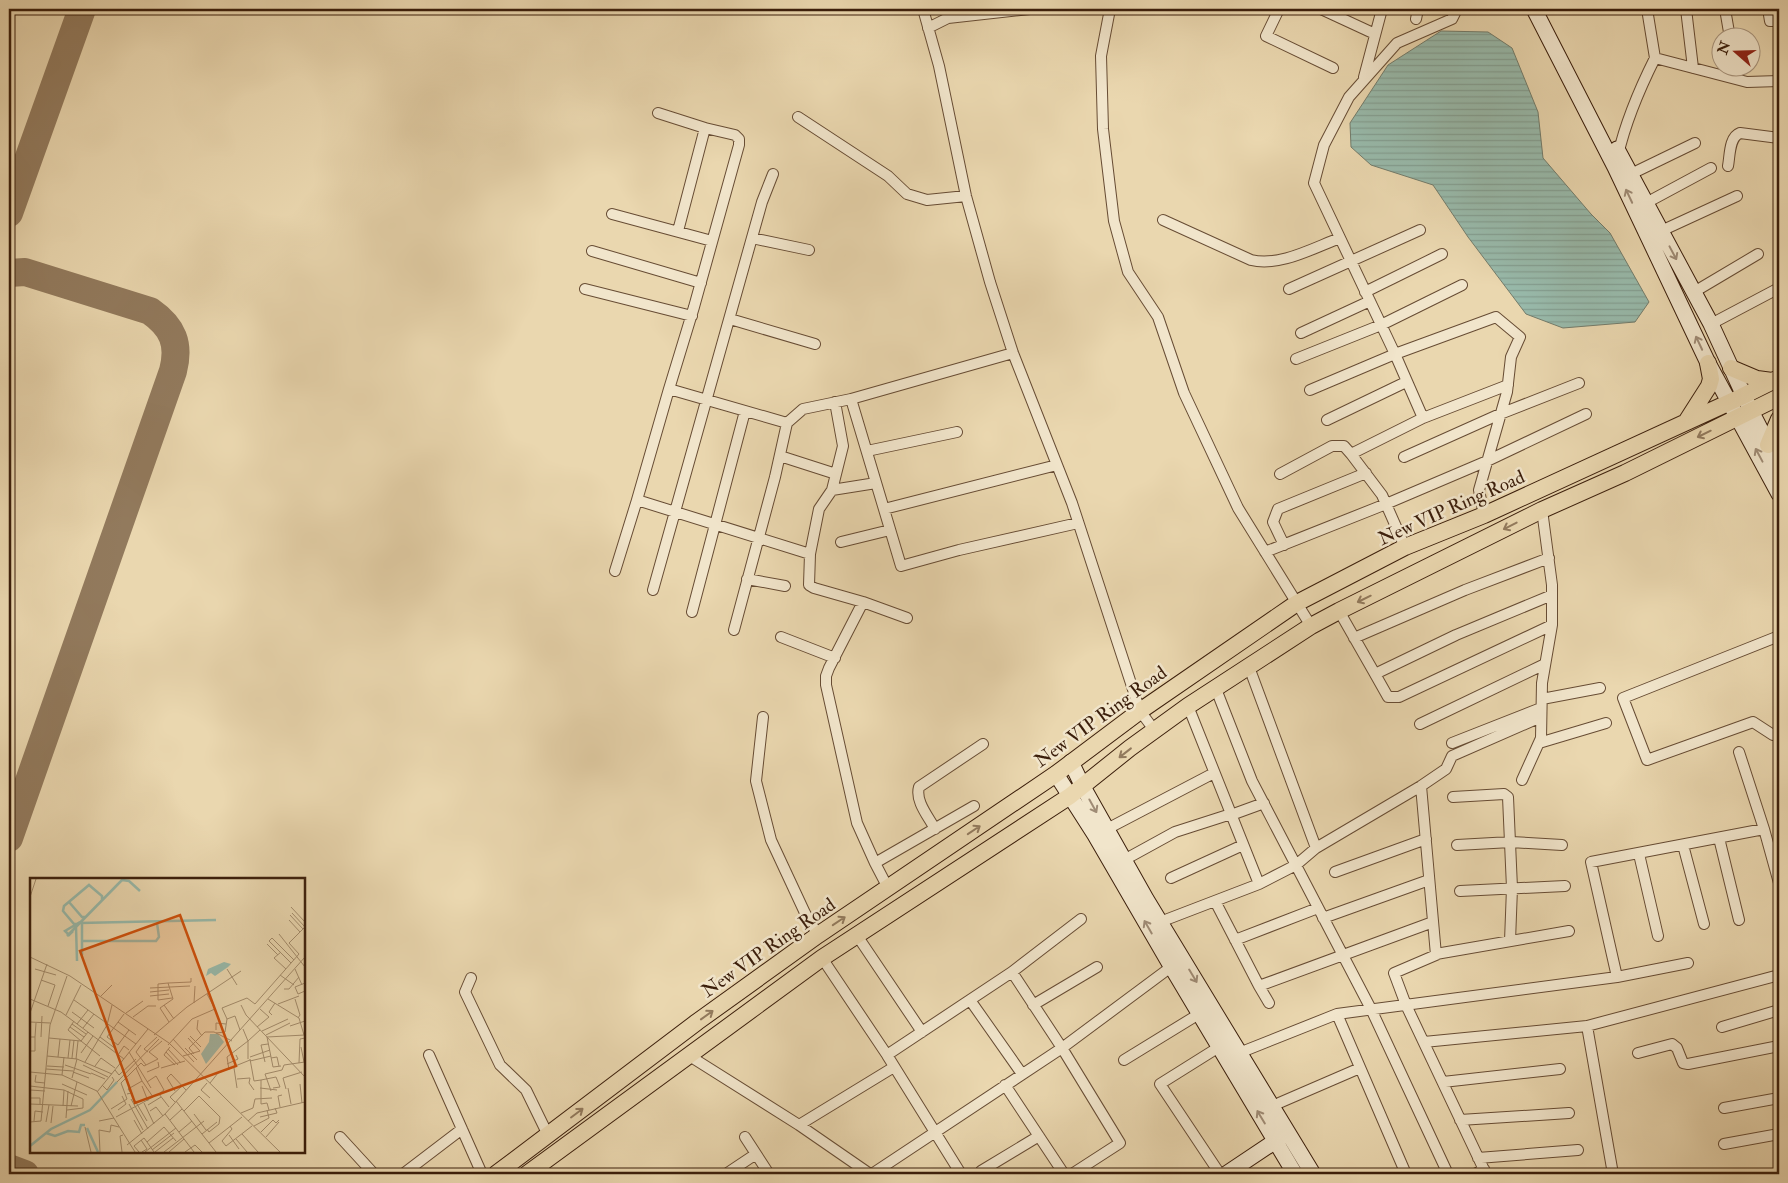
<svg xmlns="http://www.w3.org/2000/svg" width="1788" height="1183" font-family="'IM FELL Double Pica',serif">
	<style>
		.water { fill: url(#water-rules); stroke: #737c6b }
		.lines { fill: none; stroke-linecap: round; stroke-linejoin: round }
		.taxiway { stroke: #927a5d; stroke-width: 28 }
		.street-casing { stroke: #674c34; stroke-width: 12 }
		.secondary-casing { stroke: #3b1e0b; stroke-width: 17 }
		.primary-casing { stroke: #3b1e0b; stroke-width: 18 }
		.street { stroke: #f1e5cb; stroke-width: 10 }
		.secondary { stroke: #f1e5cb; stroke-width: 15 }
		.primary { stroke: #ead7af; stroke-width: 16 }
		.oneway { stroke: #9f8b75 }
		.oneway2 { stroke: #927a5d }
		.labels { text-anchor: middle; stroke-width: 5; stroke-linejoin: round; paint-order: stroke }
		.street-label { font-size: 19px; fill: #3b1e0b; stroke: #f1e5cb }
		.inset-river { fill: none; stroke: #98baab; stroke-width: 2.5 }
		.inset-road { fill: none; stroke: #a48d6d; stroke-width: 1 }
		.view { fill: #ce500c; fill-opacity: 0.15; stroke: #ce500c; stroke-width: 2.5 }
		.inset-edge { fill: none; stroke: #3b1e0b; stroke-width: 2.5 }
	</style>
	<defs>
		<pattern id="water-rules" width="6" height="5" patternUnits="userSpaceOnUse" patternTransform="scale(1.25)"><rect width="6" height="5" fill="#98baab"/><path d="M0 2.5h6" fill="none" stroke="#849f92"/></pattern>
	</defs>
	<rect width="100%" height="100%" fill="#ead7af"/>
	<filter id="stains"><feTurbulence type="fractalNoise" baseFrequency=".004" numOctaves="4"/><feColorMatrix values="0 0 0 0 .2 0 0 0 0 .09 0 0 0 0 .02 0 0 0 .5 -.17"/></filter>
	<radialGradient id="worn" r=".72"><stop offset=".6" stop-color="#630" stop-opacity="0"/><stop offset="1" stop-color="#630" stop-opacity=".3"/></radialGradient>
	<path class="water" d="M1441,31l47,1 24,16 26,64 5,46 48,56 19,19 39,69 -14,20 -72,6 -37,-14 -58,-77 -35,-52 -62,-20 -20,-18 -1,-24 38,-58z"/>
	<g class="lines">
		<path class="taxiway" d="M9,213l73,-204
			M9,273l16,-1 125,39c23,16 30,33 23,60l-164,467
			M9,1168l16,6"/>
		<g class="street-casing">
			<path id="street" d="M923,9l16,57 27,130 24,86 23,71 59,150 68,208 15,20
				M1110,9l-9,47 2,73 11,92 14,51 30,45 26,76 54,115 73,118
				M1279,9l-13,27 67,32
				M1321,9l54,25
				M1457,9l-5,10 -55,24 -48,54 -25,48 -10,38 81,171 28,64 85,-33
				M1647,9l8,49 92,24 32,-1
				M1686,9l7,59
				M1725,9l5,29
				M1768,9l2,12h9
				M1416,19l2,-10
				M928,28l20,-10 82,-9
				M1364,77l18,-68
				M658,113l47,15 -27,103
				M798,117l90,59 19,18 20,6 39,-4
				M705,128l30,7 4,4v6l-45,162 -25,82 118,34 16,-14 48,-10 50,167 58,-16 119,-27
				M1618,155c8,-35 21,-65 37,-97
				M1728,166c2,-10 1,-29 12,-33l39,5
				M1631,174l64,-31
				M1646,203l65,-35
				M612,214l100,27
				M1163,220l88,40c29,7 62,-12 89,-22
				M1661,231l76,-35
				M752,238l57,12
				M592,251l109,32
				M585,289l107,27
				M1289,289l131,-59
				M1365,292l77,-38
				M1694,292l64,-38
				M730,319l85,25
				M1711,324l68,-36
				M1301,333l69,-32
				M1296,359l85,-34 81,-40
				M669,389l-32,111 173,54 9,-45 13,-19 11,-44 -8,-44
				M1310,390l85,-36 101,-37 24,20 -9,20 -4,35 -28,98 5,25
				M851,399l162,-46
				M1327,420l79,-38
				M867,451l90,-19
				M780,456l56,18
				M1404,457l96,-43 79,-31
				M1280,474l52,-28h12l7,8
				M832,490l44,-7
				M884,509l173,-44
				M841,542l49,-12
				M1284,545l-11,-23 5,-13 88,-36
				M1405,547l-23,-52 -31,-41 72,-36
				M1265,552l121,-48 101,-43 99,-47
				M810,554l-1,31 5,3 49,14 44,16
				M615,571l22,-71
				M747,579l38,7
				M653,590l109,-388 11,-28
				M863,602l-34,66 -3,8v9l31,138 18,40 13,25
				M1339,611l36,63 81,-39 96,-40
				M692,612l53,-201
				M734,630l41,-153 12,-54
				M1779,636l-156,62 24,62 106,-38 20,13 6,-2
				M781,637l54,21
				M1354,638l111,-48 84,-32
				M1249,667l67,181 105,-62 15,169 -42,18 12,32 80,169
				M1375,674l13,23h11l153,-72
				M1216,689l36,92 119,228 77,165
				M1542,699l58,-11
				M1188,706l71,178 37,-19 20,-17
				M763,717l-7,64 15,59 34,73 13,22
				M1420,724l125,-60
				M1452,743l89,-35
				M1539,743l67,-20
				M1739,752l25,77
				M1522,780l19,-42 1,-55 10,-58v-40l-10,-75
				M1421,786l25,-17 6,-13 89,-39
				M1453,797l51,-3 4,3 4,91 -2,53
				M1231,815l33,-12
				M935,829c-7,-13 -20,-28 -16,-42l64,-43
				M1107,829l107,-56
				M1719,838l20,82
				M1457,845l54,-3 51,3
				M1683,845l21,79
				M1639,854l19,82
				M1124,860l51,-28 56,-18
				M875,863l99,-57
				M1335,872l91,-33
				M1171,878l72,-33
				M1460,891l105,-5
				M1215,901l44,85 174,-64
				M1323,918l106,-38
				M1160,922l99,-38
				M856,934l66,98
				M1235,940l83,-32
				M1436,954l133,-23
				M822,958l65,97 74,119
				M1012,972l50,76 58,95 -48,31
				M1617,977l-26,-115 173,-33 15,54
				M471,978l-6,14 35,73 26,25 22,45
				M1259,986l10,17
				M970,1000l52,74
				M1033,1005l64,-38
				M1337,1014l69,160
				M1587,1026l192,-51
				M1722,1027l57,-17
				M1424,1042l163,-16 26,148
				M1219,1047l-59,37 60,90
				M1239,1053l98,-39 280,-37 71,-14
				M1638,1053l34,-9 5,4 6,15 5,1 91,-18
				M429,1055l53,119
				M688,1055l111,70 71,49
				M887,1055l125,-83 69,-53
				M1124,1060l75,-46
				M1443,1082l117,-13
				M1005,1085l59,89
				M1279,1103l81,-35
				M1724,1108l55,-10
				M1460,1120l109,-7
				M799,1125l95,-58
				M340,1137l34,37
				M745,1137l24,37
				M1724,1144l55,-10
				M1478,1158l100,-8
				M981,1171l58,-35
				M403,1174l59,-45
				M726,1174l30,-20
				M872,1174l190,-126 113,-84
				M1475,1174l9,-5"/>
		</g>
		<g class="secondary-casing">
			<path id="secondary" d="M1534,9l81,158 93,196 71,131
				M1617,149l94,175 40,87 28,54
				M1071,762l12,25 63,112 167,275
				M1056,774l39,61 76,131 124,208
				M1226,1174l57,-38"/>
		</g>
		<g class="primary-casing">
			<path id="primary" d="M1731,368l26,11 15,2
				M1686,422l23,-36 2,-7 -3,-16
				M1768,445l11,-26
				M496,1174l201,-152 121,-87 238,-161 84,-63 157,-108 108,-56 79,-32 257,-118 38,-19
				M527,1174l295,-216 248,-162 60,-48 58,-42 123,-80 28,-15 203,-101 83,-37 154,-76"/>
		</g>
		<use href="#street" class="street"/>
		<use href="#secondary" class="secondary"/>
		<use href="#primary" class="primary"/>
	</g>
	<defs><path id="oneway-shaft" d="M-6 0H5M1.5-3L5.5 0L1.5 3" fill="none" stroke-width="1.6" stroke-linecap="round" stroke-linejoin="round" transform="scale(1.25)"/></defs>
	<g class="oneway">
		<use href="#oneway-shaft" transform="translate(1629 196) rotate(-115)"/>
		<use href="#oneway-shaft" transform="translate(1673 253) rotate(62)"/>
		<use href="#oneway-shaft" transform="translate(1699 343) rotate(-115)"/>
		<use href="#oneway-shaft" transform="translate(1759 455) rotate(-118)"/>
		<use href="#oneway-shaft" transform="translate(1093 806) rotate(61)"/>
		<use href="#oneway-shaft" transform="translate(1148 927) rotate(-120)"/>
		<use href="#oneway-shaft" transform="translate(1193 976) rotate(59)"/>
		<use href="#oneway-shaft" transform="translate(1261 1117) rotate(-121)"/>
	</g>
	<g class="oneway2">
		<use href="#oneway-shaft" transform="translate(1704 434) rotate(154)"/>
		<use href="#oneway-shaft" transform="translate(1510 526) rotate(153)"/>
		<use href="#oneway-shaft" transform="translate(1364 599) rotate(154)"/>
		<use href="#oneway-shaft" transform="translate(1125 753) rotate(142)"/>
		<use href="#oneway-shaft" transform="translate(974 830) rotate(-34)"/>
		<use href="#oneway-shaft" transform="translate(839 921) rotate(-34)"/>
		<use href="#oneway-shaft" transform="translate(707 1015) rotate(-36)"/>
		<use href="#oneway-shaft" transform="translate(577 1113) rotate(-37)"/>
	</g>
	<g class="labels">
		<g class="street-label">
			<text transform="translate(1451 507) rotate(-24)" y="7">New VIP Ring Road</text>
			<text transform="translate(1100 716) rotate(-36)" y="7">New VIP Ring Road</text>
			<text transform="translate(768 947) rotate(-35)" y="7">New VIP Ring Road</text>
		</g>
	</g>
	<g transform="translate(30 878)">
		<rect width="275" height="275" fill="#ead7af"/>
		<path d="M194,84l7,2 -3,3 -13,9 -4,-3 -5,3 2,-7zM180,156h8l6,8 -18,22 -5,-10 8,-12z" fill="#98baab"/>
		<path class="inset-river" d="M92,2l7,1 11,10M39,24l13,15h4M52,44v33M50,45l136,-3M49,46h-5l-11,-13 1,-5 25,-21 13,11v5M46,49l1,34M43,53l-4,4 -4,-4 15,-9M37,58l56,-57M52,63h74l3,-4 -2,-14M57,250l11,24M16,255l9,3 13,-5 11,1 2,-7h4M0,268l21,-17 39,-19 27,-28"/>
		<path class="inset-road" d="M0,19l6,-18M261,29l14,15M262,35l13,14M260,37l13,14M259,42l11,12M249,56l26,33M237,66l11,11M251,74l-7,6 12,11M0,79l40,19 99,67 111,109M261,85l-22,-22 3,-3 22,22M5,91l21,6M197,91l10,16M265,91l7,16M250,97l14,10M11,102l14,5 -7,21M138,105l-10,1v16l14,-2M275,105l-10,4 3,7 7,-3M120,110l40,-2M254,111h5l10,-12M120,114l19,-2M71,118l11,-11M120,118l19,-2M0,121l31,13 63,47M238,121l31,19 5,17M265,121l5,16 -2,3M44,122l62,44M164,125l1,-17M248,126l21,-8M134,127l10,14M211,127l5,10 59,62M42,134l22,16M0,135l17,-49M96,135l17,-12M94,136l-17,23 11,8 11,-15M36,137l15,-30M242,137l-3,-3 6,-9M103,139l15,-11h8M197,141l-5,-11 25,-10 8,6 44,-50 -10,-11 16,-16M168,142l-1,9 5,7M44,143l-6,9 13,11 7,-9M0,144l20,1M88,144l18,13M139,144l-9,-14 13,-9 -5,-16 23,-1v-4M42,146l14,10M47,146l11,-14M260,148l15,-5M40,149l14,10M227,149l12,-10 -9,-8M53,150l11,-14M186,152v-7l10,1M232,153l26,-12M186,155l9,-1 2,-13 8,-3 5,14M124,157l33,-28 54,-36M236,157l24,-12M160,158l11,11M0,159h5l1,-14M11,159l1,-21M70,159l16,12M19,160l32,3 19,15M143,161l21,23M111,167l-5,7 10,13M138,167l24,-26 23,-10 -8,-15M140,169l-4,5 12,13M271,169l3,15M155,170l12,12M138,171l13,14M0,173h5v-14M99,174l22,36M118,174l-4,-3 13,-12M136,174l-2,3 11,10M51,175l12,-17M164,176l-5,-6 16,-16h9l18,9M88,177l6,-9 5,4M17,178l30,3 35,15M153,178l17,-5 -12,-13M28,179l2,-18M220,179l20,-7M38,180l2,-18M42,180l2,-18M241,180l6,-1 2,9M46,181l2,-18M218,181v-18l12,-11M220,181l4,22 7,-1M220,183l21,-5M55,184l22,-37 5,-20M235,184l-4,-17 7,-1M269,185l1,-24 5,-1M197,186l11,-5 -2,-4M35,187l26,9M53,187l25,12M17,188l17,1M65,188l6,-8 14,10M251,188l-8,1 -6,-30 38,-2M131,190l24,-7M204,190l3,20M16,191l27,2M85,192l4,5 17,-16M199,192l-2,-13 21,-16 -5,-12M0,194l32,3 35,16 38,61M43,194l16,6M117,194l12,-5 -1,-5M61,195l14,6M6,197l-1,7 10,1M32,197l2,-18M42,200l5,-19M207,201l13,-1 -1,5 5,7M87,204l42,-43M117,204l9,-6 8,14 -5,4 10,13M177,205l-6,7 9,8M180,205l8,-10 32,-13M32,206l25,11M270,206l2,19M72,207l5,5 7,-10 -2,-3M0,208l34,4 19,9v9l-16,2M112,208l6,15M230,210l17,2M258,210l3,16M256,211l-3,-11 19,-6M0,212l15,1M145,213l-8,-13 4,-4 15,16M241,213l-6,-17 17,-4 2,-5 21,-3M67,214l51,-63M97,216l4,-1 -3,-4 14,-8 -6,-13M0,220h10v6M101,221l17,30M104,221l13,22M146,223l40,51M145,224l-5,-5 12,-11M114,225l10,21M0,226l48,2M99,226l14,26M118,227l13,-8M33,228l1,-16M41,228l6,-24M250,229l-2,-11 4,-1M81,231l16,-10 -6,-16 20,-20 3,3 14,-7 -9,-7 13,-11M88,232l8,-6 -4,-8M239,232l-2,-7 -6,1v-24l15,-3 4,10 -7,1M120,233l6,-4 7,9M154,233l15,-15 21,21 -1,7 -10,8 -2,-3M211,235l12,-5 2,-9 17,-1M135,236l29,38M164,236l12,16M86,239l37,-20 -11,-16M230,239l17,-4 -2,-5M36,240l2,-27M104,242l8,14M140,242l12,-11M4,243l1,-10 8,1M69,243l15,-3M218,243l9,-8 48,-11M0,244l11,-1 9,-96 17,-49M16,244l3,-17M21,245l2,-17M200,248l2,3 -10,12 4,5 26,-20M224,248l15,-8 -2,-8M55,249l6,25M149,254l13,-11M231,254l12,-12 3,3 3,-3M172,256l15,-12M212,256l16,18M199,257l10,14M236,259l13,-15M206,261l11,13M111,262l6,9 -5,3M179,265l33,-26M97,267l38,-31 140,-157M122,272l22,-17M70,274l-1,-22 11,2 1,-7 8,2M92,274l-2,-16 3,-1M109,274l-5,-6 10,-8 3,4M115,274l31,-24M124,274l-7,-10 17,-15 12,14M125,274l18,-14M134,274l40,-31M139,274l15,-13M155,274l10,-7 7,7"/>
		<path class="view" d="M150,37l56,151 -101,37 -55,-152z"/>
		<rect width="275" height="275" class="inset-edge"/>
	</g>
	<rect width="1788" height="1183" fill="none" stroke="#ead7af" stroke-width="30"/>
	<rect x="10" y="10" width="1768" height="1163" fill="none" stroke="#3b1e0b" stroke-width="2.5"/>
	<rect x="15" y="15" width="1758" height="1153" fill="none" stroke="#3b1e0b"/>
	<g transform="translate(1736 52) rotate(290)"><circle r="24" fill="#f1e5cb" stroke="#a8957e"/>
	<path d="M0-4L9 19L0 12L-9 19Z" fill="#8f2418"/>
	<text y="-8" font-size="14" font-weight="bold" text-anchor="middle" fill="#3b1e0b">N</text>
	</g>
	<rect width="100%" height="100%" filter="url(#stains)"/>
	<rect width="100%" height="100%" fill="url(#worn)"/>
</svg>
